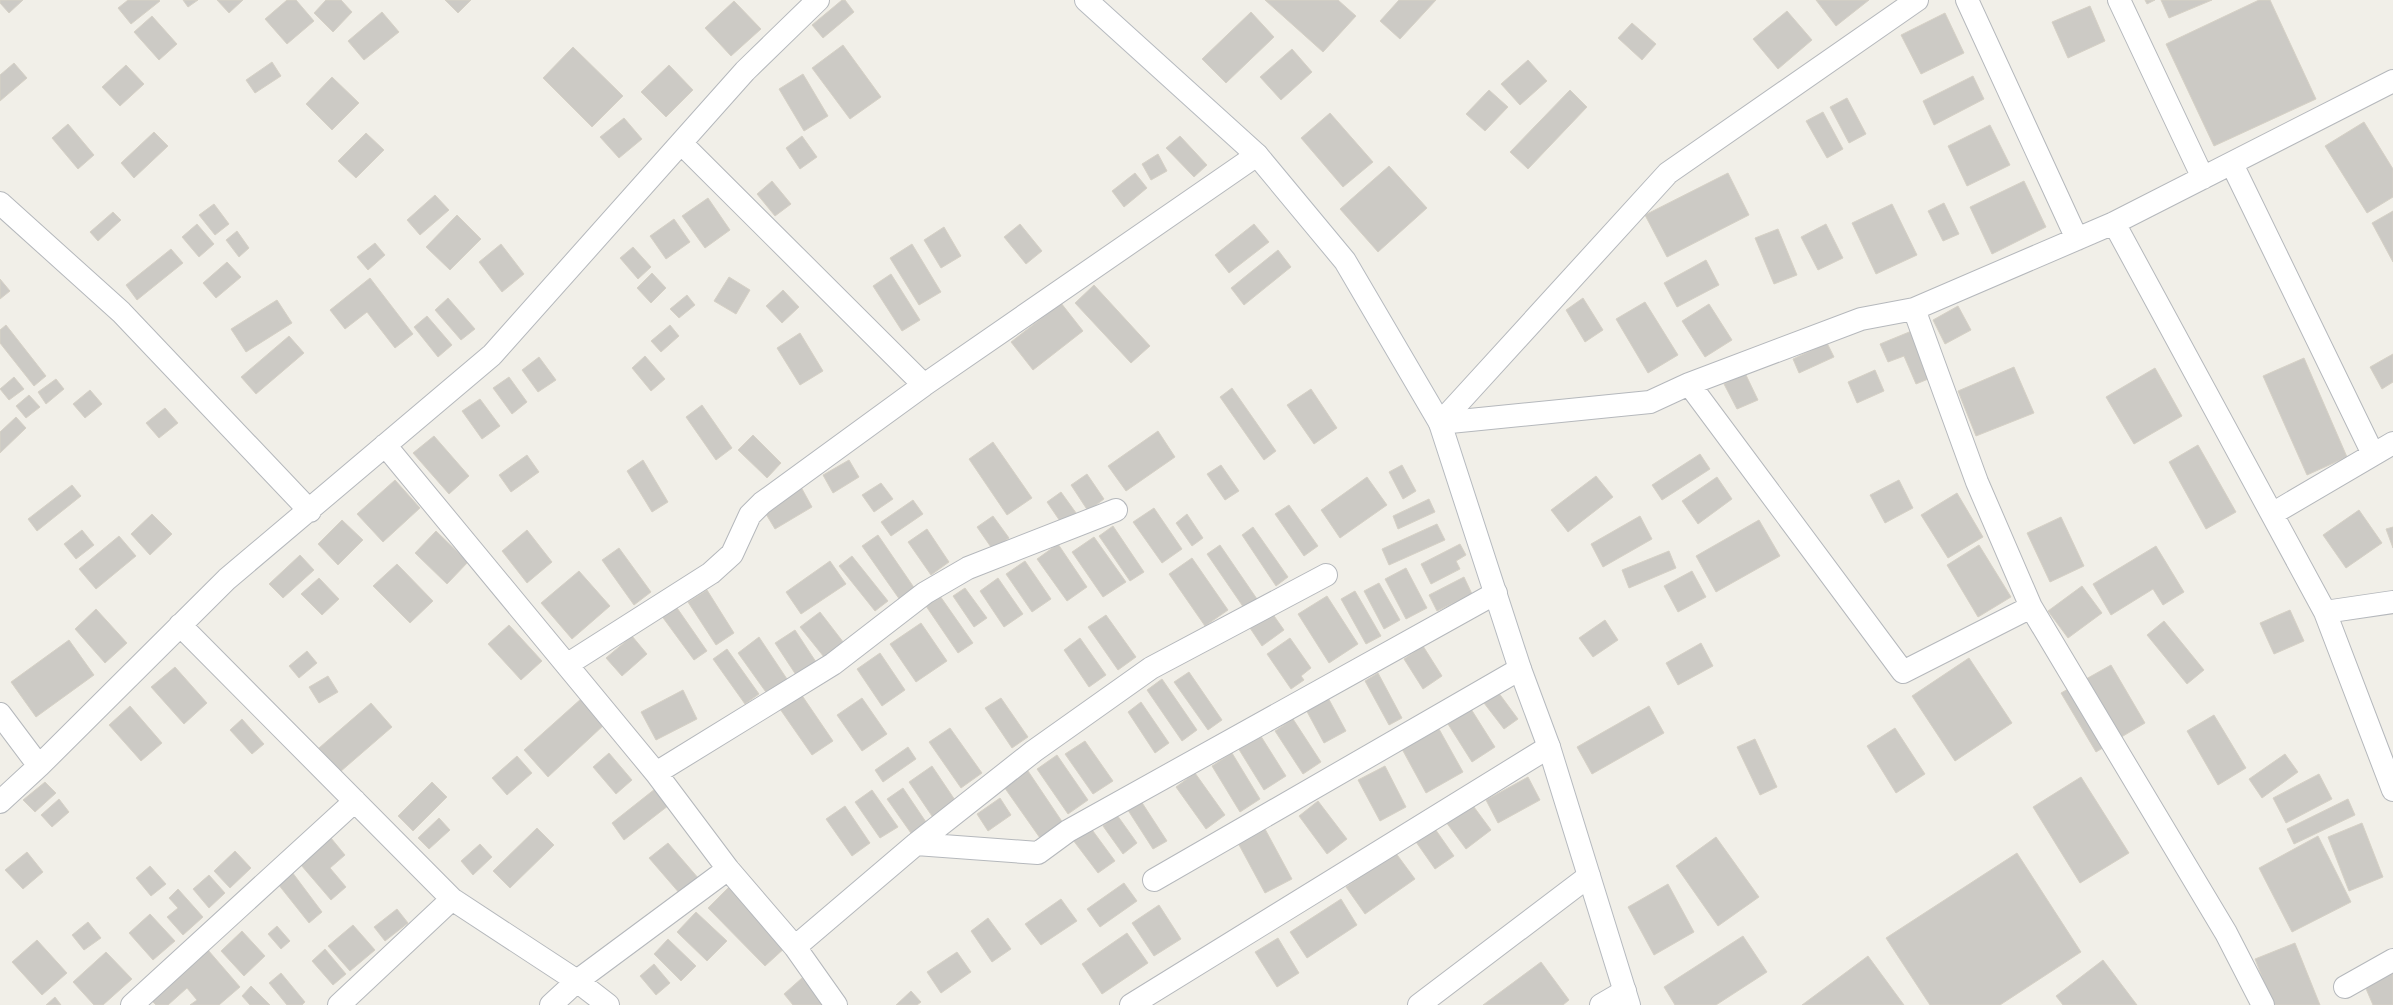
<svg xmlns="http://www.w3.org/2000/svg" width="2393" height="1005" font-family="'Asap Condensed',sans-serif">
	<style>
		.building { fill: #cccac5; stroke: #d6d1c6 }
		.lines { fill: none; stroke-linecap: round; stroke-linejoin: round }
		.street-casing { stroke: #b5b8bc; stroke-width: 24 }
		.secondary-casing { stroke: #b6babf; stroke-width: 24 }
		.street { stroke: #fff; stroke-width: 22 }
		.secondary { stroke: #fff; stroke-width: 22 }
	</style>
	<rect width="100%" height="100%" fill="#f1efe8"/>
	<path class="building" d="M0,0h23l-14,13 -9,-10z
		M128,0h31l1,1 -29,23 -13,-16z
		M183,0h15l-10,7z
		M217,0h26l-14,13z
		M287,0h9l18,21 -27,23 -22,-25z
		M326,0h15l11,12 -19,20 -19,-19z
		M445,0h26l-13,13z
		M842,0h3l9,12 -31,26 -11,-13z
		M1265,0h73l18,16 -33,36z
		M1399,0h37l-36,39 -20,-18z
		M1816,0h53l-33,26z
		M2145,0h10l-8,4z
		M2161,0h51l-43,18z
		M2259,0h11l46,99 -102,47 -48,-102z
		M734,1l27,28 -30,27 -26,-28z
		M2090,6l15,35 -37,17 -16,-36z
		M1787,11l25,29 -34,29 -25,-30z
		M382,12l17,20 -35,28 -16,-19z
		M1251,12l23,25 -48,46 -24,-24z
		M1945,13l19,40 -43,21 -20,-39z
		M152,16l25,28 -18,16 -25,-28z
		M1632,23l24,21 -14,16 -24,-22z
		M843,45l38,52 -31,22 -38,-51z
		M573,47l50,49 -31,31 -49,-49z
		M1292,49l20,23 -31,28 -21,-23z
		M1528,60l19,21 -27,24 -19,-21z
		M272,62l9,14 -26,17 -9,-13z
		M14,63l13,15 -27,23v-26z
		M126,65l18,19 -24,22 -18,-19z
		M669,65l24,25 -27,27 -25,-25z
		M803,74l25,42 -24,15 -25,-42z
		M1973,76l11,23 -50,26 -11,-24z
		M332,77l27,26 -27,27 -26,-26z
		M1489,90l19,17 -23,24 -19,-17z
		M1570,90l17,17 -59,62 -18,-17z
		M1847,98l19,36 -17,9 -19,-36z
		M1823,112l20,37 -16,9 -21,-37z
		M1330,113l43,49 -30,25 -42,-49z
		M624,118l18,21 -23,19 -19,-21z
		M2364,122l29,47v28l-26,16 -42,-67z
		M68,124l26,31 -16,14 -26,-31z
		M1990,125l20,40 -43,21 -19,-40z
		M154,132l14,14 -34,32 -13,-15z
		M366,133l18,17 -28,28 -18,-17z
		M802,136l15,21 -17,12 -14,-21z
		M1180,136l27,29 -13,12 -28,-29z
		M1158,154l9,17 -16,9 -9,-16z
		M1389,166l38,42 -49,44 -38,-43z
		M1135,173l12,15 -23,19 -12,-16z
		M1728,173l21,42 -82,42 -22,-42z
		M772,181l19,23 -16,12 -18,-22z
		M2024,181l22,46 -54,27 -22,-47z
		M435,195l14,15 -29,25 -13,-15z
		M708,198l22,32 -25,18 -23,-32z
		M1944,203l15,31 -16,7 -15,-30z
		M214,204l15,20 -14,11 -16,-20z
		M1892,204l25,51 -41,19 -24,-51z
		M2393,211v51l-21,-39z
		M113,212l8,8 -23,21 -8,-9z
		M457,215l24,24 -31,31 -24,-23z
		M674,219l16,23 -24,17 -16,-23z
		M197,224l17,20 -15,13 -17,-20z
		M1020,224l22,27 -16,13 -22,-27z
		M1254,224l15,18 -40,31 -14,-18z
		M1826,224l17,34 -25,12 -17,-33z
		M944,227l17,29 -20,12 -17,-28z
		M1778,229l19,46 -23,9 -19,-46z
		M237,231l12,17 -10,9 -13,-17z
		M375,243l10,12 -17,15 -11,-13z
		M501,244l23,30 -22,18 -23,-30z
		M912,244l29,48 -22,13 -29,-47z
		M633,247l18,20 -13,12 -18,-21z
		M171,249l12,14 -46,37 -11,-15z
		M1278,250l13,17 -47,38 -13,-17z
		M1706,260l13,25 -42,22 -13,-24z
		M227,262l14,15 -25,21 -13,-15z
		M652,273l14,15 -15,15 -14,-15z
		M891,274l29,46 -18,11 -29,-45z
		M729,277l21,13 -14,24 -22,-13z
		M370,278l43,56 -18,14 -28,-36 -22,17 -15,-19z
		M0,279l10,12 -10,8z
		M1094,285l56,61 -19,17 -56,-60z
		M783,290l16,17 -17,16 -16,-17z
		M687,295l8,10 -16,13 -9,-9z
		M448,298l27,31 -14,11 -26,-30z
		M1583,298l20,32 -18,12 -19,-32z
		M277,300l15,23 -46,29 -15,-23z
		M1645,302l33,53 -30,18 -32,-54z
		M1061,303l22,28 -50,39 -22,-28z
		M1709,304l23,36 -27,17 -23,-36z
		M1958,306l13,24 -26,14 -12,-24z
		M427,316l25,29 -14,12 -24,-30z
		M6,325l40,51 -12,10 -34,-43v-13z
		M670,325l9,11 -18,16 -10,-11z
		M1919,328l19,47 -22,9 -12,-28 -16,6 -8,-18z
		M800,333l23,38 -23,14 -23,-37z
		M289,336l15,17 -48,41 -15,-17z
		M1827,343l7,14 -35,16 -6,-14z
		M2393,354v28l-11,7 -12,-22z
		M645,356l20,23 -14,12 -19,-23z
		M539,357l17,23 -18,12 -16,-22z
		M2304,358l43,99 -40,18 -44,-99z
		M2014,367l20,46 -58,23 -18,-45z
		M2155,368l27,48 -48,28 -28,-47z
		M1875,370l9,21 -27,12 -9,-21z
		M1745,373l13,27 -21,9 -13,-25z
		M14,377l10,12 -15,11 -9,-11z
		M509,377l18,25 -15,12 -19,-26z
		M56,379l8,10 -18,15 -8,-12z
		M1232,388l44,63 -12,9 -44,-63z
		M1311,389l26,39 -23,16 -27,-39z
		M90,390l12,14 -17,14 -12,-14z
		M29,395l11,12 -14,11 -10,-12z
		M480,399l20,27 -18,13 -20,-28z
		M702,405l30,43 -16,12 -30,-43z
		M165,408l13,15 -19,15 -13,-15z
		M16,417l10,11 -26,25v-21z
		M1158,431l17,26 -49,34 -18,-25z
		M753,435l28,28 -14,15 -29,-28z
		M434,436l35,40 -20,18 -36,-41z
		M993,442l39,56 -25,17 -38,-56z
		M2198,445l38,67 -30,17 -37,-67z
		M1700,454l10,15 -48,31 -10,-15z
		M527,455l12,17 -28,20 -12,-17z
		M643,460l25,42 -16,10 -25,-41z
		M849,460l10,17 -26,16 -10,-18z
		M1221,465l18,26 -14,9 -18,-26z
		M1402,465l14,26 -13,8 -14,-27z
		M1087,474l17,25 -16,12 -17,-26z
		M1596,476l17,21 -45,35 -17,-22z
		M1367,477l20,28 -47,33 -19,-28z
		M1717,477l15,22 -34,25 -16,-23z
		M395,480l25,28 -37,34 -26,-28z
		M1899,480l14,28 -28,15 -15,-28z
		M881,483l12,16 -19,13 -12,-17z
		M72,485l9,11 -44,35 -9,-12z
		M801,487l11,20 -37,22 -12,-20z
		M1061,492l18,25 -15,10 -17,-25z
		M1957,493l26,44 -35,21 -27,-43z
		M1429,499l6,13 -37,17 -5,-13z
		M913,500l10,14 -32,22 -10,-14z
		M1289,505l29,41 -14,10 -29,-42z
		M1154,508l28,41 -20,14 -29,-41z
		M2359,510l23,33 -36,25 -23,-33z
		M152,514l20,20 -22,21 -19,-21z
		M1187,514l16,24 -11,8 -16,-23z
		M993,516l16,22 -16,12 -16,-23z
		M1640,516l12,23 -49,28 -12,-23z
		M2061,517l23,49 -34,16 -23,-49z
		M342,520l21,20 -25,25 -20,-21z
		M1759,520l21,36 -64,36 -20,-36z
		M1437,524l8,16 -56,25 -7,-16z
		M1113,526l31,46 -14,9 -31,-45z
		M1253,527l35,50 -12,9 -34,-51z
		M2393,527v21l-7,-19z
		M927,529l22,33 -18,13 -23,-33z
		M82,530l12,15 -18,14 -12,-15z
		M527,530l25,32 -25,21 -25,-32z
		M436,531l32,31 -21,22 -32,-31z
		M878,535l37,54 -15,11 -38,-54z
		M119,536l17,20 -40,33 -17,-20z
		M1094,537l32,45 -23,15 -31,-45z
		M1058,544l29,43 -20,14 -30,-42z
		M1460,544l6,11 -10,6 4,8 -29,15 -10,-20z
		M1220,545l37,54 -13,9 -37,-54z
		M1979,545l32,52 -33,20 -31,-52z
		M2156,546l28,46 -21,13 -10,-16 -42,26 -18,-31z
		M619,548l32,44 -17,13 -32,-45z
		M1669,551l7,17 -47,20 -7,-18z
		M300,555l14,15 -31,28 -14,-14z
		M852,556l36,45 -13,10 -36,-45z
		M1192,558l36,52 -23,16 -36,-52z
		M830,561l16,23 -45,30 -15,-22z
		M1025,561l26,38 -19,13 -26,-38z
		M397,564l36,37 -23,22 -37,-37z
		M1406,568l21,40 -21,11 -21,-40z
		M579,571l31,35 -38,33 -31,-36z
		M1692,571l14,26 -28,15 -14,-26z
		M1464,577l8,17 -35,17 -8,-16z
		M319,578l20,21 -17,16 -21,-21z
		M998,578l25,36 -19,13 -24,-36z
		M1379,583l21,37 -16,9 -20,-38z
		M2082,586l20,27 -34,25 -20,-27z
		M965,588l22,30 -13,9 -21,-31z
		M707,590l27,43 -18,12 -28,-43z
		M1355,591l26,45 -15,8 -25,-45z
		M940,596l33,47 -15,10 -32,-47z
		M1327,596l31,48 -29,19 -31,-49z
		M675,605l32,46 -13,9 -33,-45z
		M96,609l31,34 -22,20 -30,-34z
		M2290,610l14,31 -30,13 -14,-31z
		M820,612l27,35 -19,15 -28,-35z
		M1272,613l12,17 -22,16 -12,-18z
		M1106,615l30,42 -18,13 -30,-43z
		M1605,620l13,20 -25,17 -14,-19z
		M2164,621l40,49 -17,14 -40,-49z
		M921,623l26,38 -31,21 -26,-38z
		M509,625l33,36 -21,19 -33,-36z
		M795,630l25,38 -20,13 -25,-38z
		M632,636l15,18 -25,22 -16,-18z
		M759,637l30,45 -21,13 -30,-42z
		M1080,638l26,37 -17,12 -25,-37z
		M1290,638l21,30 -10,8 3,4 -13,9 -24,-35z
		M69,640l25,35 -58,42 -25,-35z
		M1701,643l12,23 -35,19 -12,-22z
		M1423,646l19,30 -19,13 -19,-30z
		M727,649l32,45 -14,10 -32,-45z
		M307,651l10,12 -18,15 -10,-12z
		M880,653l25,37 -23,16 -25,-37z
		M1969,658l43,65 -57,38 -43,-65z
		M2111,665l34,58 -49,29 -35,-59z
		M175,667l32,36 -23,21 -33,-37z
		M1189,672l33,48 -14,10 -34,-48z
		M1378,673l24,45 -13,7 -24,-44z
		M328,676l10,16 -19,11 -10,-16z
		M1162,679l35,51 -15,11 -35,-51z
		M683,690l14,29 -41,21 -15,-28z
		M1498,692l20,27 -14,10 -20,-26z
		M801,694l32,47 -21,14 -32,-46z
		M1326,694l20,37 -22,12 -20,-37z
		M582,698l23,26 -57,53 -24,-27z
		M862,698l25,36 -25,17 -25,-36z
		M1001,698l27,39 -16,11 -27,-40z
		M1141,702l28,41 -14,10 -27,-41z
		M371,703l21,24 -52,45 -21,-24z
		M130,706l32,37 -21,18 -32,-36z
		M1649,706l15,27 -72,41 -15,-27z
		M1471,709l24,38 -23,15 -24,-38z
		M2214,715l32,53 -28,17 -31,-54z
		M242,719l22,25 -12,10 -22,-24z
		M1293,719l28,43 -18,12 -28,-43z
		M950,728l32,45 -21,15 -32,-46z
		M1895,728l30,46 -29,19 -29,-47z
		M1439,729l24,43 -37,21 -24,-44z
		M1257,730l29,46 -22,14 -29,-47z
		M1755,739l22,48 -17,8 -23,-48z
		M1085,741l28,40 -20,13 -28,-40z
		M908,747l8,12 -33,23 -8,-12z
		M609,753l23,27 -16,14 -23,-27z
		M1232,753l28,46 -20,13 -28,-46z
		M2285,754l13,18 -36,26 -13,-19z
		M1057,755l31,45 -20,14 -31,-45z
		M517,756l15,17 -25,22 -15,-17z
		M932,766l27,40 -23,16 -27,-40z
		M1385,766l21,41 -26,14 -22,-41z
		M1026,768l37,55 -23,15 -38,-54z
		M1195,773l30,42 -19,14 -30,-42z
		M2319,774l13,25 -46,24 -13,-25z
		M1528,777l12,23 -42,23 -12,-23z
		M2081,777l48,76 -49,30 -47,-76z
		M45,782l11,11 -21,19 -12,-12z
		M432,782l15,15 -34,34 -15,-15z
		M660,785l13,17 -49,38 -12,-17z
		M903,788l25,37 -15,11 -26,-37z
		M872,790l26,37 -18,11 -25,-36z
		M1137,795l30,46 -14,8 -29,-45z
		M1000,798l11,17 -23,16 -11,-17z
		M59,799l10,13 -17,15 -11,-12z
		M2348,799l7,16 -61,29 -7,-15z
		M1318,801l29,38 -20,15 -28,-38z
		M1471,803l20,27 -25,19 -20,-27z
		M845,806l25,37 -18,13 -26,-37z
		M1117,815l20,28 -14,11 -20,-28z
		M439,818l11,12 -21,19 -11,-11z
		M2362,823l21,54 -34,14 -21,-54z
		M1433,826l21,30 -19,13 -21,-30z
		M1090,827l25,34 -17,12 -25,-33z
		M537,828l17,17 -44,43 -17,-17z
		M1265,829l27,50 -27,14 -27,-50z
		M2318,836l33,66 -59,30 -33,-64z
		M1716,837l43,60 -41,29 -42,-60z
		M331,838l14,17 -15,13 16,19 -15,13 -30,-35z
		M668,843l31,36 -18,16 -32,-37z
		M480,844l12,13 -19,18 -12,-14z
		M235,851l16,17 -21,20 -16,-17z
		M27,852l16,20 -20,17 -18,-19z
		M1395,852l20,27 -50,35 -19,-27z
		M2017,853l64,99 -81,53h-70l-44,-67z
		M150,866l16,18 -15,12 -15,-18z
		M292,872l30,40 -13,11 -31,-39z
		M209,875l16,18 -16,15 -16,-19z
		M1124,883l13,18 -37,26 -13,-18z
		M1668,884l26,48 -40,23 -26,-48z
		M729,887l58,59 -22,20 -57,-58z
		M178,889l25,28 -20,18 -16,-18 11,-9 -9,-10z
		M1061,899l16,22 -36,24 -16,-21z
		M1341,899l16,26 -50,33 -17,-26z
		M1159,905l22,34 -27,17 -22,-33z
		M397,909l11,14 -23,18 -11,-14z
		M696,912l31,29 -20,20 -30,-29z
		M150,914l25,27 -22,19 -24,-27z
		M988,918l23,31 -19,13 -21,-31z
		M88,922l13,16 -17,12 -12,-15z
		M353,925l22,25 -25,21 -22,-25z
		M277,926l13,15 -9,8 -13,-15z
		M242,931l23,25 -21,20 -23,-25z
		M1127,933l21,30 -46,31 -20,-30z
		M1743,936l24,36 -51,33h-41l-11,-18z
		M1278,938l21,35 -22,14 -22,-35z
		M668,939l28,27 -15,15 -27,-27z
		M37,940l30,33 -25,22 -30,-33z
		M2295,943l25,62h-47l-18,-46z
		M325,949l21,25 -13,11 -21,-24z
		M208,950l32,37 -21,18h-29l7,-5 -10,-12 -19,17h-12l-5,-5z
		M106,952l26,27 -29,26h-9l-21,-23z
		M957,952l14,20 -30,21 -14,-21z
		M1868,956l36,49h-102z
		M2103,960l34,45h-74l-7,-9z
		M1541,962l28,38 -6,5h-80z
		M654,964l16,19 -14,12 -16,-19z
		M2393,972v33h-20l-9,-21z
		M281,973l24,29 -3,3h-15l-18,-22z
		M802,978l24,27h-33l-9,-11z
		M251,986l19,19h-20l-8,-9z
		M911,991l10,11 -4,3h-21z
		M55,997l6,8h-15z"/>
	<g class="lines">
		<g class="street-casing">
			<path id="street" d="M1967,0l110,239
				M2119,0l84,178
				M681,143l243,242 333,-230
				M2232,164l141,290
				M0,203l121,109 189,199
				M2114,223l211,389 68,178
				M1914,309l63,173 54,125 195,326 37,72
				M1689,384l214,288 128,-65
				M1440,423l210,-21 39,-18 172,-65 53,-10 200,-86 279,-142
				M1440,423l228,-250 249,-173
				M385,445l271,328 72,96 67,78 41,58
				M2272,514l121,-71
				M2325,612l68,-10
				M180,625l272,274 125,82 31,24
				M568,664l143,-91 21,-19 18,-39 12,-12 162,-118
				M0,714l39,52
				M656,773l177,-109 92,-71 43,-25 148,-58
				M0,802l39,-36 188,-187 265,-224 253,-284 73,-71
				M916,844l122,9 30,-22 428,-238
				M1154,880l366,-211
				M795,947l121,-103 118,-93 117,-83 175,-93
				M2345,987l48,-27
				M132,1005l223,-204
				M339,1005l113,-106
				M551,1005l26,-24 151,-112
				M1131,1005l418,-258
				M1419,1005l170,-129
				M1601,1005l24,-14"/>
		</g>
		<g class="secondary-casing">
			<path id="secondary" d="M1086,0l171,155 88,106 95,162 80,246 29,78 80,258"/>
		</g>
		<use href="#street" class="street"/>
		<use href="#secondary" class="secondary"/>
	</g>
</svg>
